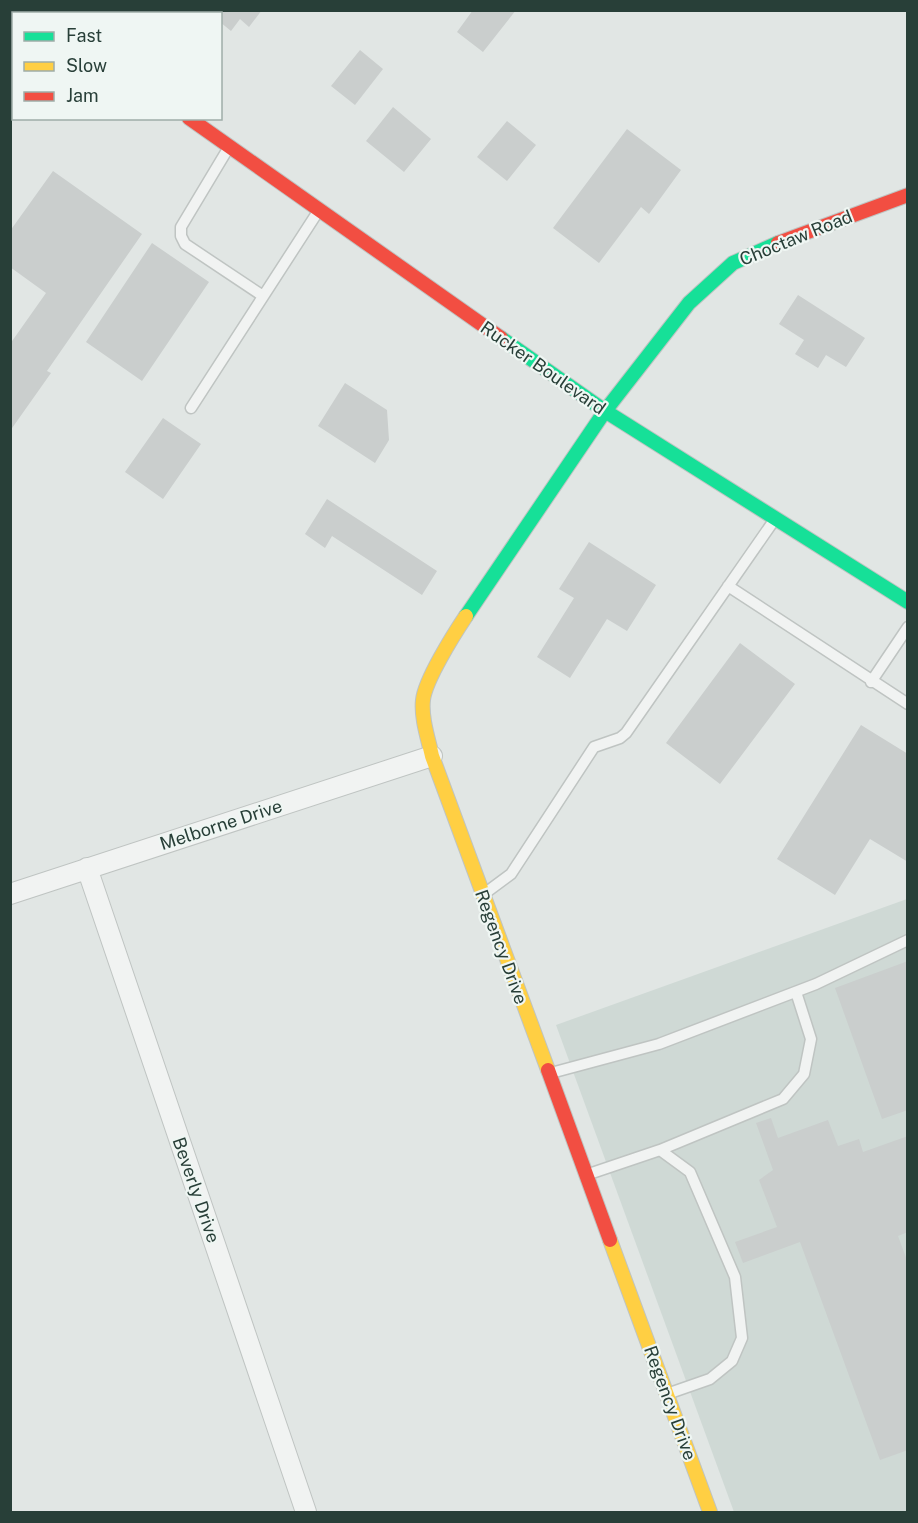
<svg xmlns="http://www.w3.org/2000/svg" width="918" height="1523" font-family="'Public Sans',sans-serif">
	<style>
		.built { fill: #cfd9d5 }
		.building { fill: #cacecd }
		.lines { fill: none; stroke-linecap: round; stroke-linejoin: round }
		.lane-casing { stroke: #bfc4c2; stroke-width: 13 }
		.street-casing { stroke: #bfc4c2; stroke-width: 22 }
		.fast-casing { stroke: #bfc4c2; stroke-width: 16 }
		.slow-casing { stroke: #bfc4c2; stroke-width: 16 }
		.jam-casing { stroke: #bfc4c2; stroke-width: 16 }
		.lane { stroke: #f1f3f2; stroke-width: 10 }
		.street { stroke: #f1f3f2; stroke-width: 20 }
		.fast { stroke: #16e098; stroke-width: 14 }
		.slow { stroke: #ffcf43; stroke-width: 14 }
		.jam { stroke: #f24e42; stroke-width: 14 }
		.labels { text-anchor: middle; stroke-width: 4.5; stroke-linejoin: round; paint-order: stroke }
		.street-label { font-size: 18px; fill: #283f38; stroke: #eff6f3 }
	</style>
	<rect width="100%" height="100%" fill="#e1e6e4"/>
	<path class="built" d="M907,899v613h-173l-178,-487z"/>
	<path class="building" d="M206,10h56l-13,17 -9,-8 -9,12 -11,-9v-8h-10z
		M473,10h43l-33,42 -26,-20z
		M360,50l23,19 -28,36 -24,-19z
		M393,107l38,32 -27,33 -38,-31z
		M507,121l29,24 -29,36 -30,-24z
		M627,129l54,41 -32,44 -8,-7 -42,56 -46,-35z
		M53,171l89,63 -95,137 4,2 -41,58v-87l36,-51 -36,-26v-36z
		M152,243l57,39 -67,99 -56,-39z
		M798,295l67,43 -19,29 -20,-12 -8,13 -23,-14 9,-14 -25,-16z
		M345,383l42,27 2,30 -14,23 -57,-37z
		M163,418l38,26 -38,55 -38,-27z
		M327,499l110,72 -15,24 -90,-59 -7,12 -20,-14z
		M589,542l67,43 -29,46 -20,-12 -37,59 -33,-21 37,-59 -15,-9z
		M740,643l55,41 -75,100 -54,-41z
		M861,725l47,29v108l-38,-23 -35,56 -58,-36z
		M908,961v149l-26,9 -47,-131z
		M771,1118l7,20 50,-18 10,26 21,-7 4,13 45,-16v96l-10,4 10,27v187l-28,10 -80,-218 -57,21 -8,-21 42,-15 -18,-47 14,-10 -17,-47z"/>
	<g class="lines">
		<g class="lane-casing">
			<path id="lane" d="M229,147l-48,80v9l4,8 78,52
				M191,408l128,-198
				M728,586l180,118
				M871,682l37,-55
				M484,894l27,-20 83,-127 26,-9 6,-5 149,-214
				M551,1073l108,-29 157,-60 92,-44
				M660,1150l123,-51 21,-25 7,-35 -15,-47
				M586,1175l74,-25 30,22 45,105 7,61 -10,23 -22,18 -43,15"/>
		</g>
		<g class="street-casing">
			<path id="street" d="M87,868l219,644
				M10,894l422,-138"/>
		</g>
		<g class="fast-casing">
			<path id="fast" d="M501,338l104,73 303,191
				M466,616l139,-205 84,-108 44,-40 45,-20"/>
		</g>
		<g class="slow-casing">
			<path id="slow" d="M466,616c-12,18 -41,64 -43,84 -2,18 5,38 9,56l116,314
				M610,1240l100,272"/>
		</g>
		<g class="jam-casing">
			<path id="jam" d="M36,10l4,4
				M189,118l312,220
				M778,243l130,-48
				M548,1070l62,170"/>
		</g>
		<use href="#lane" class="lane"/>
		<use href="#street" class="street"/>
		<use href="#fast" class="fast"/>
		<use href="#slow" class="slow"/>
		<use href="#jam" class="jam"/>
	</g>
	<g class="labels">
		<g class="street-label">
			<text transform="translate(796 238) rotate(-22)" y="6">Choctaw Road</text>
			<text transform="translate(543 368) rotate(35)" y="6">Rucker Boulevard</text>
			<text transform="translate(221 825) rotate(-18)" y="6">Melborne Drive</text>
			<text transform="translate(501 947) rotate(70)" y="6">Regency Drive</text>
			<text transform="translate(196 1190) rotate(71)" y="6">Beverly Drive</text>
			<text transform="translate(670 1403) rotate(70)" y="6">Regency Drive</text>
		</g>
	</g>
	<rect width="918" height="1523" fill="none" stroke="#283f38" stroke-width="24"/>
	<rect x="12" y="12" width="210" height="108" fill="#eff6f3" stroke="#9fada8" stroke-width="1.5"/>
	<rect x="24" y="32" width="30" height="9" fill="#16e098" stroke="#9fada8" stroke-width="1.5"/>
	<text x="66" y="42" font-size="18" fill="#283f38">Fast</text>
	<rect x="24" y="62" width="30" height="9" fill="#ffcf43" stroke="#9fada8" stroke-width="1.5"/>
	<text x="66" y="72" font-size="18" fill="#283f38">Slow</text>
	<rect x="24" y="92" width="30" height="9" fill="#f24e42" stroke="#9fada8" stroke-width="1.5"/>
	<text x="66" y="102" font-size="18" fill="#283f38">Jam</text>
</svg>
